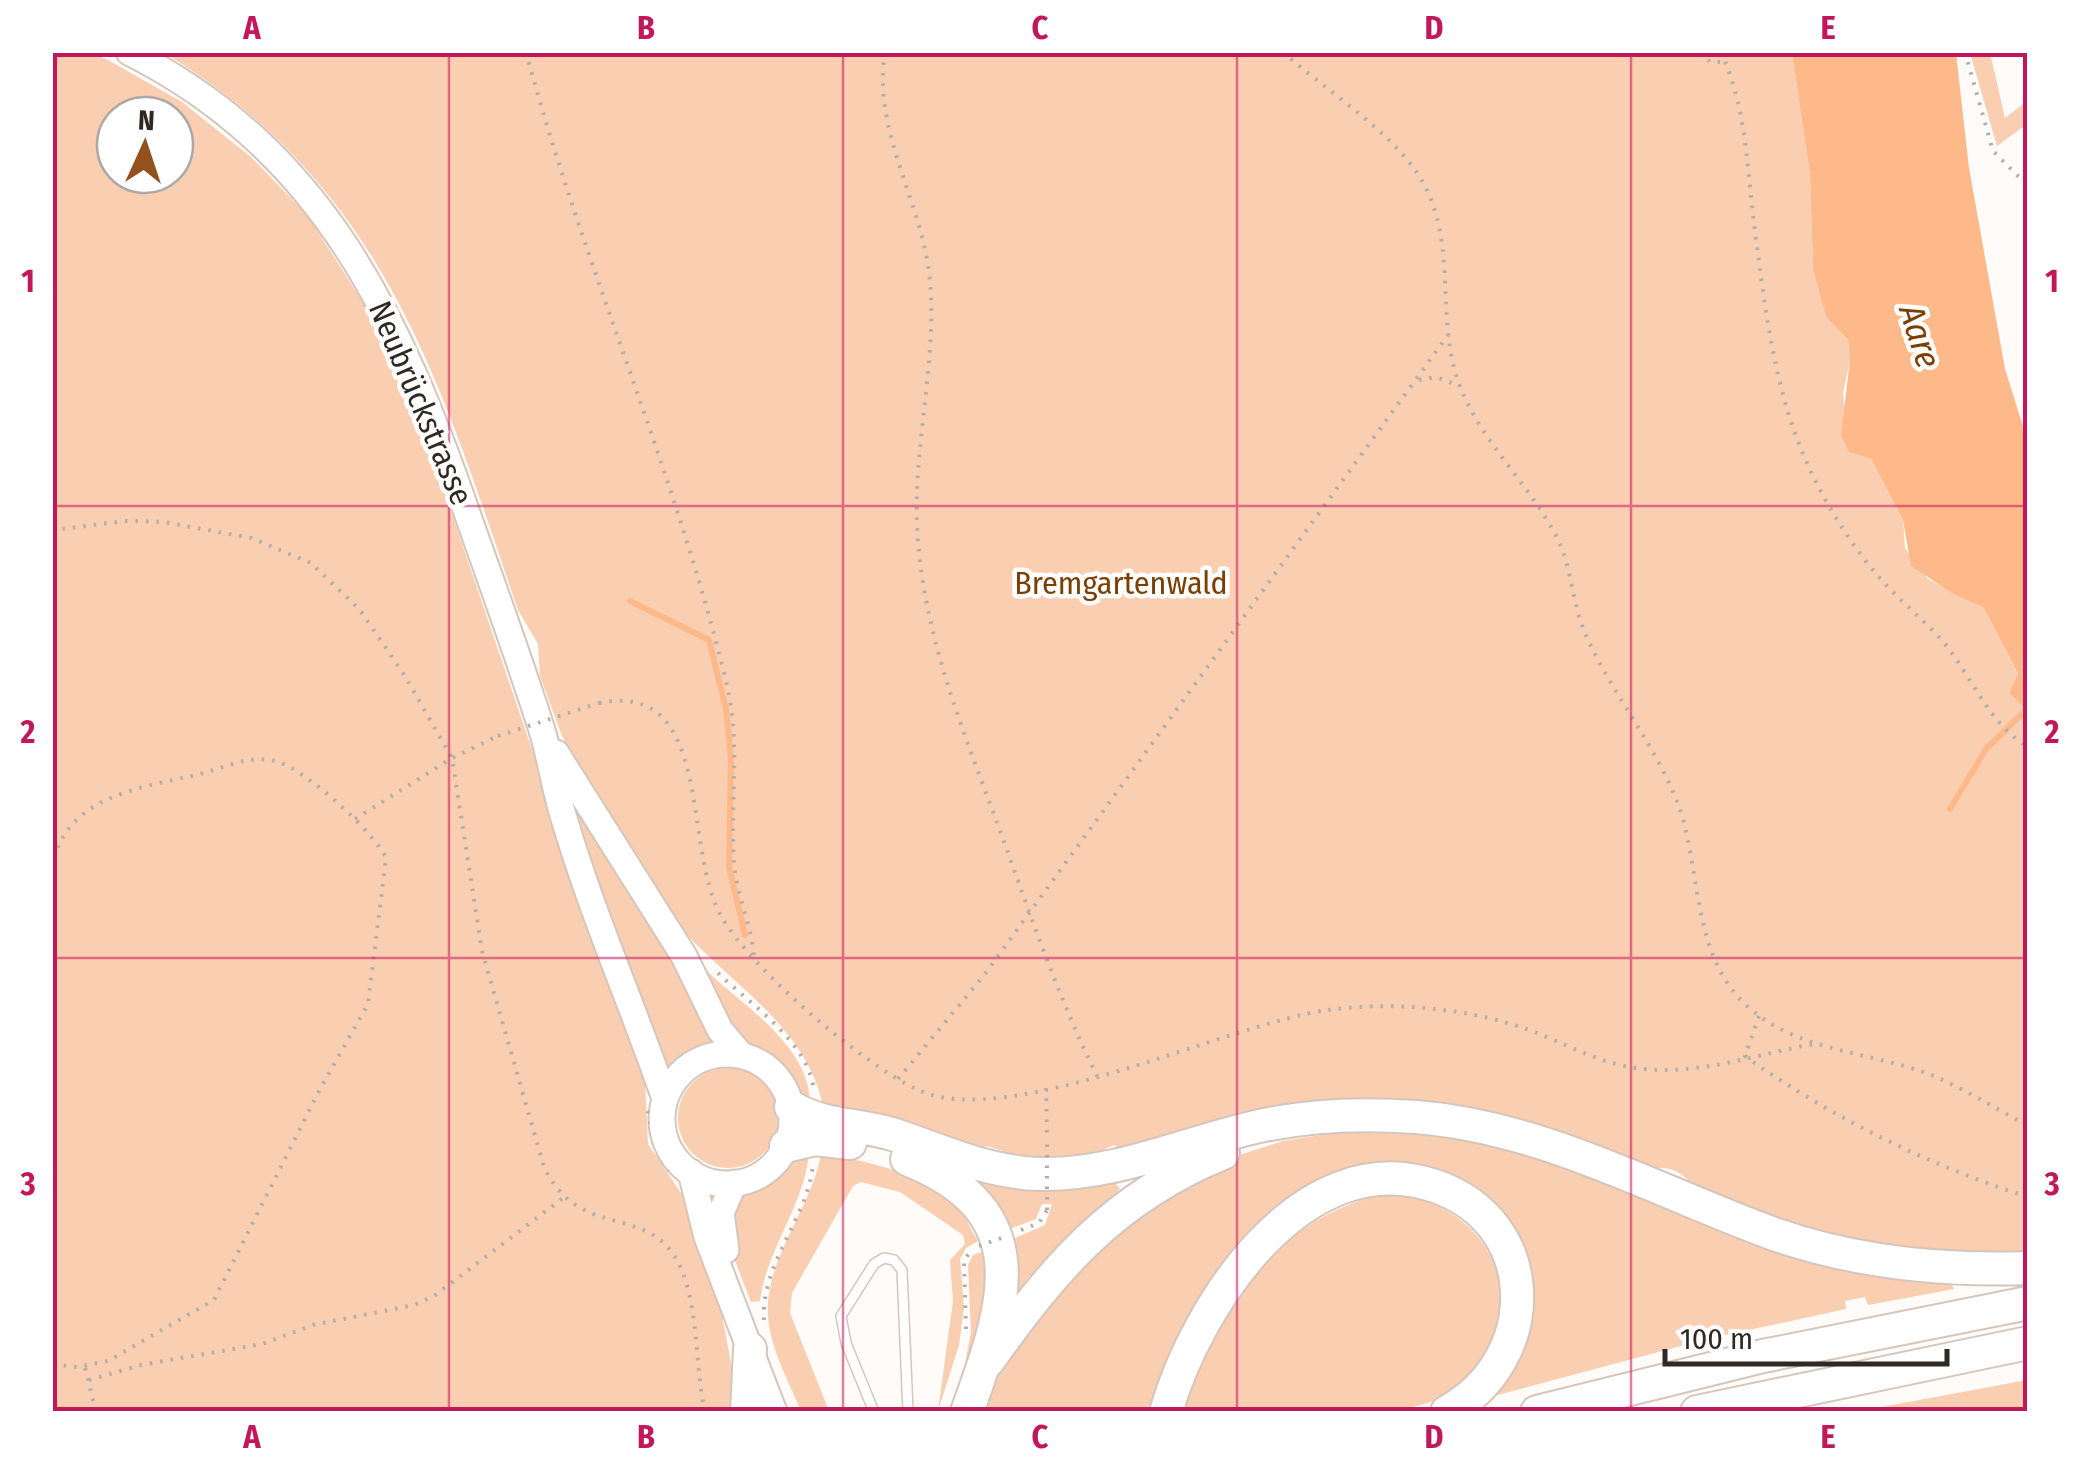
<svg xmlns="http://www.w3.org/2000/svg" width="2080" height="1464" font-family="'Fira Sans Condensed',sans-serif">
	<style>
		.green { fill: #f9ceb1; fill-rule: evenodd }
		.water { fill: #feb98a }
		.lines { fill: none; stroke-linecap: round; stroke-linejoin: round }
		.stream { stroke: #feb98a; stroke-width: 6 }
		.lane-casing { stroke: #d5c6bc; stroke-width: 12 }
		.secondary-casing { stroke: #d5c6bc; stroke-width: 29 }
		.highway-casing { stroke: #d5c6bc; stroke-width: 36 }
		.path { stroke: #b2aeab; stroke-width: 4; stroke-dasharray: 2.5 8; stroke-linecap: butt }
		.lane { stroke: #fff; stroke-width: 9 }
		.secondary { stroke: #fff; stroke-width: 25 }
		.highway { stroke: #fff; stroke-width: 32 }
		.path-bridge { stroke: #b2aeab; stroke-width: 4; stroke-dasharray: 2.5 8; stroke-linecap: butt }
		.grid { fill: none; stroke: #c2185b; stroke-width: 2.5; stroke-opacity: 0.55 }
		.labels { text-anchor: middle; stroke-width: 9; stroke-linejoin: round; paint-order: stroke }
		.street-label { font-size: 32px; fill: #2e2925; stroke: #fff }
		.park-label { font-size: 32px; fill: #7b3e03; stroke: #fff }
		.water-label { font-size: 35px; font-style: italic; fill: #7c3e04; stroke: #fff }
		.neatline { fill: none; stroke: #c2185b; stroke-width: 4 }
		.grid-label { font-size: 32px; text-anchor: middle; font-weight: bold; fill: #c2185b }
	</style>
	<rect width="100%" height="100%" fill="#fefbf9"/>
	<path class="green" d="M52,53h39l17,7 74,42 69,55 56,58 61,95 74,175 203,596 3,63 35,52 33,87 24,128h-687zM115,115h60v60h-60z
		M164,53h1628l18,122 3,95 13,47 22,23 2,20 -7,33 6,59 22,7 32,61 2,28 23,31 55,28 35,68 -9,18 18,18v549l-41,1 -155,-22 -133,-48c-13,-16 -28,-29 -49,-20 -52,-20 -105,-44 -159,-59 -122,-35 -244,11 -362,41l-14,-8c-30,16 -71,13 -107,14l-4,-8 -16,-5 -5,6 -86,-33 -73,-12c-20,-110 -166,-154 -194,-266l-7,3 -60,-108 -22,-60 -2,-32 -20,-34c-78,-229 -133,-424 -354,-557z
		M1970,53h20l15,65 22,-17v23l-30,22z
		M576,808l90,131 51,99 -4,9 -25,9 -16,14h-11l-42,-116z
		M708,972c37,35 101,74 102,131l-34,-41 -38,-23 -35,-63z
		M678 1118a50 50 0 1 1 100 0a50 50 0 1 1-100 0Z
		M1359,1129l103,5 489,149 3,6 -86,16 -3,-8 -20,4 1,8 -139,30 -217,58 35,-108 -78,-107 -152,25 -136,204 -179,1 15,-38 81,-115 145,-98 62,-20z
		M809,1153c-5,53 -42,95 -49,148l-9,1 -21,-54 2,-45c13,-15 59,-46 77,-50z
		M821,1154c38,5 122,22 143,60 4,9 8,18 14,27l-12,7 -6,11 4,49 -5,37 -21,66 15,-110 -3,-41 15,-16 -2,-9 -63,-43 -39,-10 -8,4 -61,107 -2,20 39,98h-28c-12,-29 -31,-63 -33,-95 -4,-56 44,-108 53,-162z
		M947,1166l80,23 86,-9 7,9 -94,91 -2,15 -13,21 -3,-75 37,-16 7,-21h-10l-6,15 -32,12z
		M1383,1195c115,-1 166,134 65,199 -51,32 -202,17 -266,18 9,-24 16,-50 27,-73 32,-67 100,-131 174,-144z
		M982,1252c12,45 -6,86 -20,129l9,-49 -3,-67 5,-10z
		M2027,1380v31h-167z"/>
	<path class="water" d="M1792,53h164l13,115 36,201 22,70v272l-18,-18 9,-19 -35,-67 -28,-12 -44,-29 -8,-46 -32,-61 -22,-7 -8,-17 9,-75 -2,-20 -22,-23 -13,-47 -3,-95z"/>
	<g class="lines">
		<path class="stream" d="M630,601l79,39 17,69 5,50 -2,108 16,68
			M1950,809l36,-60 42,-41"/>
		<g class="lane-casing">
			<path id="lane" d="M874,1412l-28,-69 -5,-27 33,-52 10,-6 10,2 8,10 6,142"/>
		</g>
		<g class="secondary-casing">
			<path id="secondary" d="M129,52c194,98 270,265 338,461 25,71 51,142 74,214 9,28 13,59 22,88 28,96 69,189 102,284
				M556,753l128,203 36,74 21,25
				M662 1119a65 65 0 1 1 130 0a65 65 0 1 1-130 0Z
				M691,1172l16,65 67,175
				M726,1250l-5,-37 13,-30"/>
		</g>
		<g class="highway-casing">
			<path id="highway" d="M791,1107c31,19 67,17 101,27 49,16 93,38 146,40 74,2 142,-29 213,-46 54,-13 111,-15 165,-11 128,10 240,74 358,117 83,29 167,37 254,34
				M786,1146l29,-7 35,4
				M907,1159c134,53 98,147 60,253
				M988,1361c67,-94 125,-163 235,-208
				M747,1412l3,-63
				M1166,1412c30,-106 137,-271 269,-226 108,37 107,174 12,226
				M1537,1412l226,-56 265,-53
				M1697,1412l331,-69"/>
		</g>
		<path class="path" d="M526,52c57,213 148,415 200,629 15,60 4,119 8,181 2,33 18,63 20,96
			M885,52c-13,81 38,150 45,229 7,80 -16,161 -13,242 4,109 48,212 85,313 29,81 57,163 95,240
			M1283,52c41,37 104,76 134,121 44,65 16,144 43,213 21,55 66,95 94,146 18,31 17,68 31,101 25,58 68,108 91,166 25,60 14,147 64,200 51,54 129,51 194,77 32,14 63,33 94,50
			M1701,52l9,10h15
			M1721,52c26,57 26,118 34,179 17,133 29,224 113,333 21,27 46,47 69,71 34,36 47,85 91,112
			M1965,52l28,99 35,35
			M1419,380l17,-3 21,8
			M52,530l74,-9 38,1 87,16 60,25 49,47 45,66 47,82 30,193 62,216c34,71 96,39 129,87 27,39 21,111 32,158
			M599,703c116,-24 83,145 122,213 31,54 140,147 197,174 90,42 311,-67 410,-80 63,-9 141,-2 201,20 36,13 69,33 107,38 59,9 120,-14 178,-24
			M355,819l97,-61 46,-22
			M52,868c12,-71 86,-80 144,-93 27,-6 54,-22 82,-13 28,8 96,70 108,96l-18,146 -48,85 -106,211 -106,61 -31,6 -25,-3
			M718,973c33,32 91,69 96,118
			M1759,1016l-14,40c85,61 183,109 283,141
			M898,1079l87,-105 463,-639
			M1046,1088l1,50
			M648,1111l5,29 16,31
			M1021,1230l18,-7 8,-13
			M764,1320c-3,-58 44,-101 49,-156
			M966,1329l-2,-69 7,-9
			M85,1368l11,44
			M89,1380l52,-15 121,-21 51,-19 101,-20 20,-9 129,-98"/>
		<use href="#lane" class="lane"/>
		<use href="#secondary" class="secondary"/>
		<use href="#highway" class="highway"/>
		<path class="path-bridge" d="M498,736l101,-33
			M1047,1210v-72
			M979,1246l28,-10"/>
	</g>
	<path class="grid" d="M449,52v1360M843,52v1360M1237,52v1360M1631,52v1360M52,506h1976M52,958h1976"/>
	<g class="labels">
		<g class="street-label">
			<text transform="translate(421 403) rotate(67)" y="11">Neubrückstrasse</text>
		</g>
		<g class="park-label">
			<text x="1121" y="594">Bremgartenwald</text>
		</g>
		<g class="water-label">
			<text transform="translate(1920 336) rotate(72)" y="12">Aare</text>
		</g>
	</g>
	<rect width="2080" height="1464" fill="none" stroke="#ffffff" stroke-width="110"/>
	<g transform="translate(145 145) rotate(3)"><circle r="48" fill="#ffffff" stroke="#aba9a8" stroke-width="2.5"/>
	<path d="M0-8L18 38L0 25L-18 38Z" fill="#93521d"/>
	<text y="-15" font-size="28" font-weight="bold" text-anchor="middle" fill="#2e2925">N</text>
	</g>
	<path d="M1665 1349v15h282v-15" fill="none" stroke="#2e2925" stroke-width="5"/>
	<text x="1680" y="1349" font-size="30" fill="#2e2925" stroke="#ffffff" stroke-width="8" paint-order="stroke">100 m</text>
	<rect x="55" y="55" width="1970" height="1354" class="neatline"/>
	<g class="grid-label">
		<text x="252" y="39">A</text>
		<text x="646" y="39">B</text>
		<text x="1040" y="39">C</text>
		<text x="1434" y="39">D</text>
		<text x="1828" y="39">E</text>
		<text x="28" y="292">1</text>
		<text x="2052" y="292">1</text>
		<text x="28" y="743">2</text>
		<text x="2052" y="743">2</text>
		<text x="28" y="1195">3</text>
		<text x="2052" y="1195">3</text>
		<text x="252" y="1448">A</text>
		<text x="646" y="1448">B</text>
		<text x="1040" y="1448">C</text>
		<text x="1434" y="1448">D</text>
		<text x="1828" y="1448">E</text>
	</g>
</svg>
